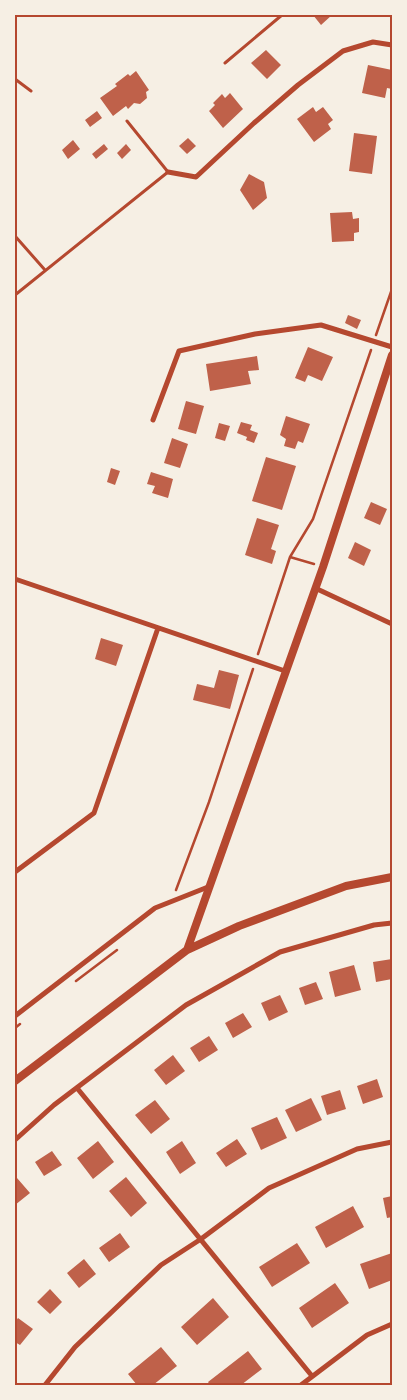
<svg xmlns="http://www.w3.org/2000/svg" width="407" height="1400" font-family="'Golos Text',sans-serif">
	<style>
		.building { fill: #bf614a }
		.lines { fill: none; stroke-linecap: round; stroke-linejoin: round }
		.path { stroke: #b5482f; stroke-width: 2.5 }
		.service { stroke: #b5482f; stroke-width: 3 }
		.minor { stroke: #b5482f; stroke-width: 5 }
		.tertiary { stroke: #b5482f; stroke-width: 8 }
		.neatline { fill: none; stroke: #b5482f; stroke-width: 2 }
	</style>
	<rect width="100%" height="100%" fill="#f6efe4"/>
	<path class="building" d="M313,15h19l-11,10z
		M266,50l15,15 -14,14 -16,-16z
		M368,65l24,5v19l-5,-1 -2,10 -23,-5z
		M136,71l13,19 -3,2 1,6 -7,6 -6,-1 -6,6 -2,-3 -13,10 -13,-18 17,-12 -2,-2 13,-10 2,2z
		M230,93l13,16 -20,19 -14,-17 6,-6 -2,-2 9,-9 3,4z
		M313,107l3,5 7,-5 10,13 -5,4 3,5 -17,13 -17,-23z
		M97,111l5,7 -12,9 -5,-7z
		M354,133l23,3 -5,38 -23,-3z
		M188,138l8,8 -9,8 -8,-8z
		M73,140l7,9 -12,10 -6,-9z
		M104,144l4,5 -12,10 -4,-5z
		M126,144l5,6 -9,9 -5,-6z
		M249,174l15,8 3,16 -14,12 -13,-20z
		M352,212l1,7 6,-1v14l-5,1v8l-22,1 -2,-29z
		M348,315l13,5 -4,9 -12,-6z
		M308,347l25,10 -11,24 -14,-6 -3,7 -10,-4z
		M257,356l2,14 -11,1 3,13 -41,7 -4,-27z
		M186,401l18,5 -8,28 -18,-5z
		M286,416l24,8 -7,19 -5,-2 -3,8 -11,-3 2,-7 -6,-4z
		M241,422l11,3 -2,5 8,3 -4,10 -8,-3 1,-3 -10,-4z
		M219,423l11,3 -5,15 -10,-3z
		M172,438l16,6 -8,24 -16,-5z
		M266,457l30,9 -14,44 -30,-9z
		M111,468l9,3 -5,14 -8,-3z
		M151,472l22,7 -5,19 -16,-5 3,-7 -8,-2z
		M371,502l16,7 -7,16 -16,-7z
		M257,518l22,7 -8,24 5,2 -4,13 -27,-9z
		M355,542l16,8 -7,16 -16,-8z
		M101,638l22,7 -7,21 -21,-7z
		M219,670l20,5 -9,34 -37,-9 4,-16 17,4z
		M392,959v20l-16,3 -3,-20z
		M354,965l7,25 -26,7 -6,-25z
		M316,982l7,17 -18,6 -6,-17z
		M280,995l8,17 -19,9 -8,-18z
		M243,1013l9,14 -19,11 -8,-15z
		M209,1036l9,14 -19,12 -9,-14z
		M173,1055l12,16 -19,14 -12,-15z
		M377,1079l6,18 -20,7 -6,-18z
		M340,1090l6,19 -19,6 -6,-19z
		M311,1098l11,22 -26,12 -11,-22z
		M155,1100l15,19 -19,15 -16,-19z
		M277,1117l10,21 -26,12 -10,-22z
		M237,1139l10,15 -21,13 -10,-14z
		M98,1141l16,21 -21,17 -16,-21z
		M182,1141l14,22 -16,11 -14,-22z
		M52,1151l10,14 -18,11 -9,-14z
		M126,1177l21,26 -16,14 -22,-26z
		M17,1178l13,15 -15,12v-25z
		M392,1196v21l-5,1 -4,-20z
		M353,1206l11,21 -38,21 -11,-21z
		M120,1233l10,14 -21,15 -10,-14z
		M297,1243l13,20 -38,24 -13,-20z
		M392,1253v27l-23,9 -9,-25z
		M84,1259l12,15 -17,14 -12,-15z
		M335,1283l14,20 -37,25 -13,-20z
		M50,1289l12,13 -12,12 -13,-12z
		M213,1298l16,19 -32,28 -16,-18z
		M18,1318l15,11 -13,16 -5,-3v-20z
		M161,1347l16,19 -24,19h-16l-9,-11z
		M248,1351l14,18 -21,16h-31l-2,-3z"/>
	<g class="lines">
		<path class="path" d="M376,335l16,-46
			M290,557l23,-38 58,-169
			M258,654l32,-97 24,7
			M176,890l33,-88 44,-133
			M76,981l41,-31
			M15,1028l5,-4"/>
		<path class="service" d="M225,63l57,-48
			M15,79l16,12
			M15,236l30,34
			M15,295l153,-123 -41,-51"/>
		<path class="minor" d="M168,172l28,5 58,-54 44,-38 45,-34 30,-9 19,3
			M153,420l26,-69 76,-17 66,-9 71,22
			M15,579l270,92
			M315,588l77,36
			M15,872l79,-59 64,-185
			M15,1016l140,-108 53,-21
			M77,1088l235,288
			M15,1140l39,-35 132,-100 94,-53 94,-27 18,-2
			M45,1385l30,-38 86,-82 40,-26 68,-51 88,-39 35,-7
			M301,1385l66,-50 25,-11"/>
		<path class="tertiary" d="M187,950l136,-383 69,-212
			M15,1081l172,-131 52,-24 107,-40 46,-9"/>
	</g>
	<rect width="407" height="1400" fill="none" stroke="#f6efe4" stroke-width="32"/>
	<rect x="16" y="16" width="375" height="1368" class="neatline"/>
</svg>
